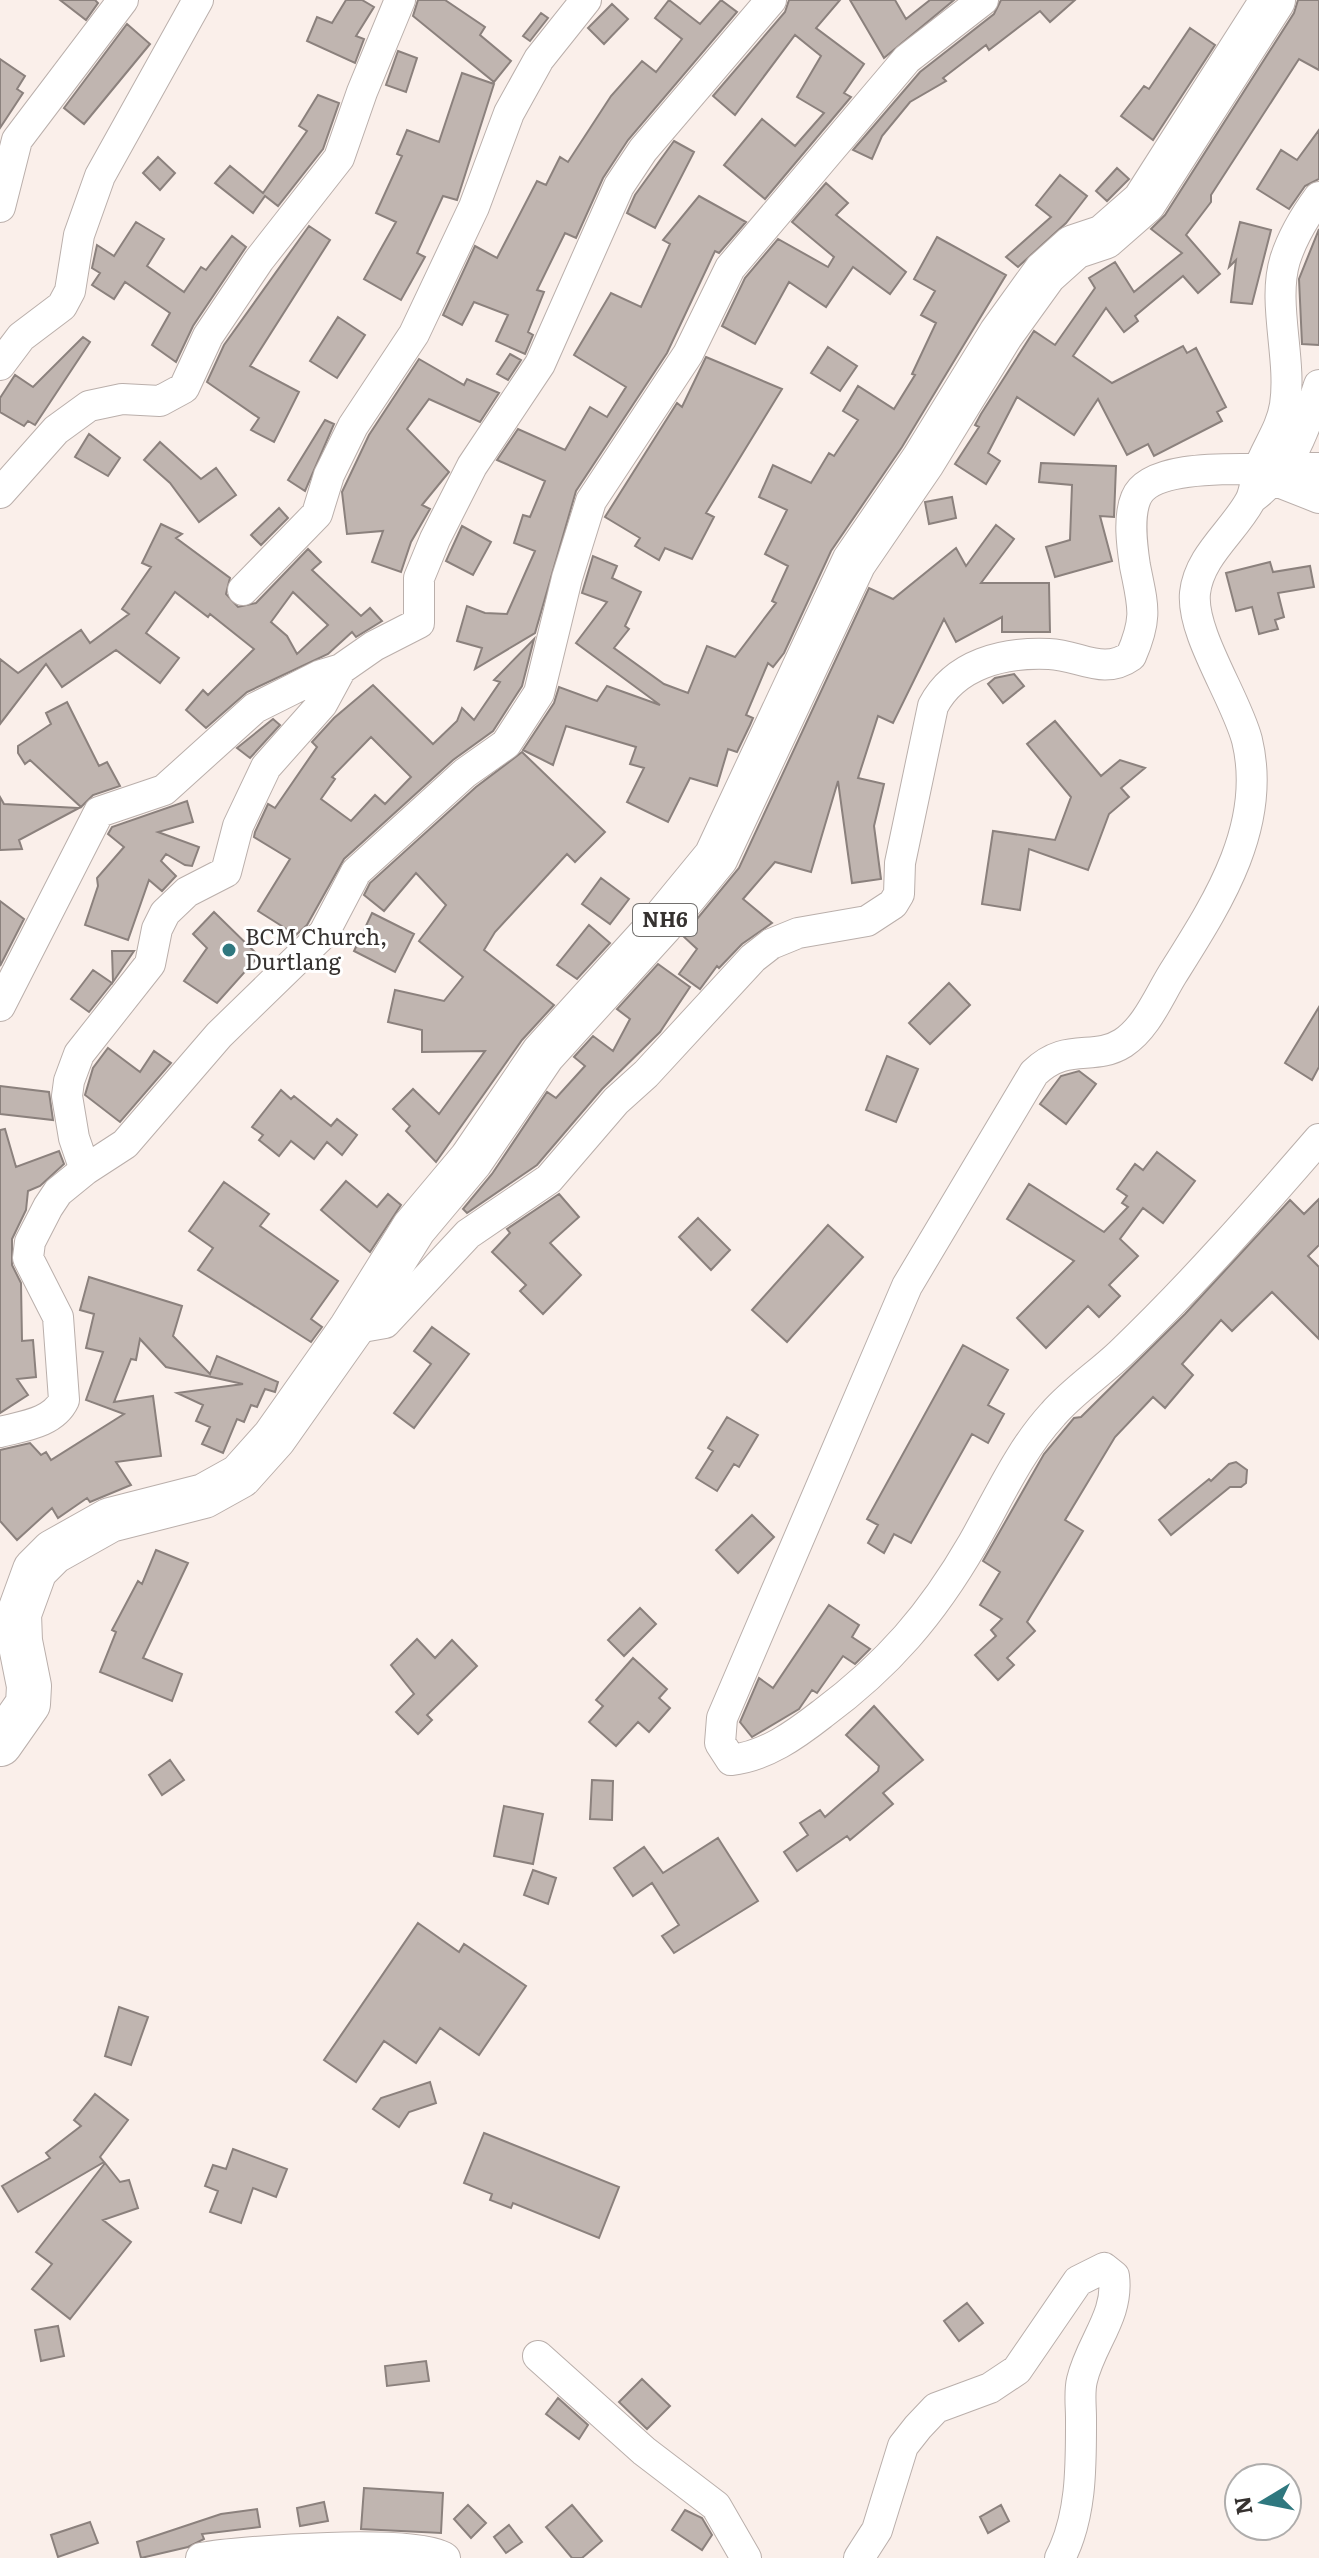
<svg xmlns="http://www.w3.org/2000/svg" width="1319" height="2558" font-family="Literata,serif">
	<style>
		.building { fill: #c0b5b0; stroke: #8b817d; stroke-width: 2; fill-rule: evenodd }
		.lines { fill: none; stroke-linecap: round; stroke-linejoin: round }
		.minor-casing { stroke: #baafab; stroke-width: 32 }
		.highway-casing { stroke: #baafab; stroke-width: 46 }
		.minor { stroke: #fff; stroke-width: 30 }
		.highway { stroke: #fff; stroke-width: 44 }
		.poi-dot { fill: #2f787f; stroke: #fff; stroke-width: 3 }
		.labels { text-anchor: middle; stroke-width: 6; stroke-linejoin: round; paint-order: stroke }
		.shield { fill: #fff; stroke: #72706e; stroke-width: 2 }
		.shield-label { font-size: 20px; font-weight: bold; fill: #363230 }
		.poi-label { font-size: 22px; fill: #363230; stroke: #fff; text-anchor: start }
	</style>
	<rect width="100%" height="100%" fill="#faefea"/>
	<path class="building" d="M60,0h35l3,3 -12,17z
		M346,0h16l12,7 -18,29 8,3 -9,24 -48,-22 10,-24 15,6z
		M418,0h27l40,27 -5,8 31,26 -17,21 -81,-66z
		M669,0l31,24 21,-24 16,12 -109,128 -25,38 -27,60 -11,-5 -28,57 7,2 -16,40 5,3 -8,19 -29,-13 12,-26 -34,-13 -12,23 -19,-10 32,-69 22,12 40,-77 9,4 14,-28 8,5 43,-66 31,-35 14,11 26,-33 -27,-21z
		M789,0h51l-24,28 48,36 -20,29 7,4 -86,102 -41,-34 38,-46 33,27 29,-33 -27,-16 24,-41 -26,-21 -60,80 -22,-19 72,-84z
		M850,0h45l11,19 24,-19h24l-70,58z
		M1001,0h74l-25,22 -10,-11 -51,39 -3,-5 -43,33 3,3 -36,21 -28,34 -10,23 -19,-9 67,-78 74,-58z
		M1298,0h21v70l-20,-11 -88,136v7l-25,33 34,39 -22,19 -15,-17 -48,40 3,5 -14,11 -18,-24 -33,48 39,27 71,-37 4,7 9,-5 30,59 -9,5 5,9 -68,35 -6,-12 -21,11 -29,-56 -24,36 -57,-38 -29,56 12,8 -14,23 -31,-20 24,-37 -4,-2 6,-11 53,-83 21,14 40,-57 -6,-10 26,-16 19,30 48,-39 -31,-24 14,-14 129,-202z
		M612,4l16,15 -24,25 -16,-16z
		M541,13l7,5 -18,23 -7,-5z
		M127,24l23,20 -66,80 -20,-16z
		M1190,28l25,17 -62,95 -32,-24 23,-30 5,3z
		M398,51l19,7 -11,34 -20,-7z
		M0,59l25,17 -8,13 6,4 -23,35z
		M462,73l32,11 -37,116 -14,-4 -26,57 8,4 -24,43 -37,-21 32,-57 -20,-9 26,-57 -5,-2 10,-24 32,12z
		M318,95l21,8 -16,46 -45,57 -13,-10 -12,17 -38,-30 15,-17 33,27 44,-62 -8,-5z
		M1319,130v49l-14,7 -16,23 -32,-20 24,-39 16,10z
		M674,141l20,11 -39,76 -28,-15 8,-18z
		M158,157l17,16 -15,17 -17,-17z
		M1117,168l12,11 -22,22 -11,-10z
		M1060,175l27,21 -21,27 -48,44 -12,-10 45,-40 -15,-12z
		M826,183l22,20 -12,12 70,57 -16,22 -37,-27 -27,40 -37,-25 -34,62 -33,-18 23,-48 33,-39 50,28 6,-10 -42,-35z
		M699,196l47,26 -27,31 -4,-2 -48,102 -91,138 -41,142 -60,36 7,-21 -25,-7 10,-35 18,7 22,1 28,-63 -21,-8 9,-28 7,2 15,-36 -48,-21 21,-31 47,21 25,-43 17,10 19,-30 -52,-32 37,-62 30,14 29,-63 -7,-4z
		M136,222l28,17 -17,27 37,26 17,-25 5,3 26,-34 14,11 -53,79 -17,36 -24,-17 18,-32 -45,-31 -11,17 -22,-14 8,-12 -8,-5 5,-23 17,11z
		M1240,222l31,8 -19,74 -21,-2 5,-42 -7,7z
		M309,226l21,14 -80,126 49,26 -25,50 -23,-12 8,-12 -52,-36 17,-37z
		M1319,229v116l-17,-1 -3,-65z
		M937,237l69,38 -104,172 -71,104 -47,102 -11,14 -5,-4 -22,52 7,3 -3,7 -13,27 -9,-3 -11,37 -27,-8 -22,44 -41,-20 17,-34 -14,-4 6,-17 -70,-21 -13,39 -30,-15 31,-47 5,-16 38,14 10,-15 53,19 -84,-62 31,-41 -25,-9 11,-37 24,10 -5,12 29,14 -16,34 4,3 -15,19 50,36 24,9 19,-47 28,11 41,-54 -4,-2 16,-35 -23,-12 22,-44 -28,-13 14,-32 38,18 18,-30 5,3 24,-36 -15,-9 15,-25 36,23 21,-34 -3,-1 24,-51 -15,-8 14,-24 -21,-12z
		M338,317l27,18 -28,43 -27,-17z
		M83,337l7,5 -55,83 -7,-4 -4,5 -24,-14v-14l15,-23 18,12z
		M828,347l29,19 -17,25 -29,-18z
		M510,354l11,6 -13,20 -11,-6z
		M706,357l76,32 -76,124 8,4 -22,42 -27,-11 -6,12 -24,-14 5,-8 -35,-21 72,-114 5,4z
		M419,359l45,26 3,-6 32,14 -19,29 -51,-23 -22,30 42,43 -27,33 8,4 -19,33 -10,30 -29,-10 11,-31 -36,3 -5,-42 27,-57z
		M325,420l9,4 -29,67 -17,-11z
		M89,434l31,24 -12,18 -33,-19z
		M160,442l41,37 15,-11 20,27 -37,27 -29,-39 -26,-23z
		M1041,463l75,3 -2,51 -14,-1 12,45 -57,16 -9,-30 24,-7 2,-55 -33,-3z
		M952,497l4,21 -27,6 -4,-22z
		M279,508l9,10 -27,27 -10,-10z
		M161,524l21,10 -6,4 54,40 -4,16 12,13 18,-4 52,-54 13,13 -9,8 49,46 9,-8 12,13 -26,16 -4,-5 -24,22 -81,38 -41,36 -20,-18 17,-20 5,5 46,-46 -44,-35 -2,3 -33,-25 -29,41 33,25 -19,25 -44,-33 -54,37 -16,-23 -46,60v-65l18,14 63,-43 9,13 39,-29 -7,-5 29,-42 -9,-4zM293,592l35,33 -31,29 -10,-18 -16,-14z
		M996,525l18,14 -33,44h68l1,49h-48v-15l-46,25 -12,-23 -51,104 -15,-7 -20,62 26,6 -10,42 7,53 -29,4 -14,-102 -27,91 -36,-10 -32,37 29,24 -30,21 -23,24 -2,-2 -17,23 -21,-15 18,-25 -14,-13 56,-68 130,-280 24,11 63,-51 10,18z
		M462,526l29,16 -18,33 -27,-14z
		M1270,562l3,10 37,-6 4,21 -36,6 6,24 -9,3 3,9 -19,5 -7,-27 -16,4 -10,-38z
		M534,639l-12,47 -29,45 -40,29 -109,99 -37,66 -11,10 -38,-24 32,-52 -36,-22 1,-5 13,-28 7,4 42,-61 -5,-5 22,-24 39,-33 60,59 24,-23 5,-13 12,12 26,-38 -6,-2zM371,737l40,40 -26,27 -10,-9 -24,26 -30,-22 14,-20 -3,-2z
		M1014,674l10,12 -21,17 -15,-19 7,-6z
		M67,702l32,64 8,-4 13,24 -27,9 -12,12 -51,-47 -5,4 -7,-11v-7l33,-22 -5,-11z
		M273,719l7,6 -30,33 -13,-10z
		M1055,721l46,55 19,-16 25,8 -24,20 8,9 -20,17 -21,56 -59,-21 -9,61 -38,-6 11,-73 62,9 16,-43 -44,-53z
		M522,752l83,80 -30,30 -8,-8 -72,78 -11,18 70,55 -32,35 -86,122 -30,-31 4,-5 -17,-17 20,-20 26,25 46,-63 -63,1v-22l-34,-8 7,-32 49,11 19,-24 -44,-36 27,-36 -30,-32 -32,38 -20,-16 6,-12 106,-96z
		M0,797l4,7 75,4 -60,32 3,9 -22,1z
		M187,801l6,21 -35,10 41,15 -7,19 -7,-1 -19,-11 -5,7 15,15 -14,15 -13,-11 -21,60 -43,-15 13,-39 -1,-8 27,-31 -16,-13 4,-7z
		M601,878l28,21 -19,25 -28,-20z
		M0,901l24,18 -24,47z
		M214,912l45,44 -42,47 -33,-22 23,-33 -14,-14z
		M372,913l42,21 -19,38 -41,-21z
		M589,925l21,18 -33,36 -20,-14z
		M112,951h22l-21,31z
		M658,964l32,23 -30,45 -58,57 -65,76 -70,48 -4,-4 29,-35 55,-82 9,6 29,-32 -11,-9 19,-21 20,15 17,-32 -13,-10z
		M93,970l19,13 -23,29 -18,-13z
		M949,983l21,22 -40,39 -21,-21z
		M1319,1007v60l-7,13 -27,-17z
		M108,1048l32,24 14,-21 17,12 -51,59 -35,-27 8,-27z
		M887,1056l31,13 -22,53 -30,-12z
		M1079,1071l17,13 -30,40 -26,-20 21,-28z
		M0,1086l49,6 4,28 -53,-6z
		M281,1090l10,9 3,-3 37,30 6,-7 20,16 -15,20 -15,-13 -13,17 -23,-18 -12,15 -20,-16 4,-5 -11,-8z
		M5,1129l11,38 43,-16 5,13 -24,22 -12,5 -2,19 -14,29v26l9,18 1,58 11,-1 3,37 -19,2 11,16 -28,18v-283z
		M1157,1152l38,29 -32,42 -20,-15 -23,31 18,17 -29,29 11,11 -21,21 -11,-11 -42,42 -29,-30 57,-57 -67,-42 22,-35 75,48 24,-25 -6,-4 5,-7 -10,-7 18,-25 8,6z
		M346,1181l31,26 11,-13 13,11 -31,47 -49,-42z
		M224,1182l45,32 -9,12 78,55 -27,38 11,8 -11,15 -113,-72 15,-22 -24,-17z
		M559,1194l20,23 -29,26 31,32 -38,39 -23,-23 6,-6 -34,-33 18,-19 -3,-4z
		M1319,1199v46l-11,11 11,11v72l-47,-47 -40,39 -11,-11 -39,44 11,11 -28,33 -12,-11 -38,40 -50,83 18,11 -56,91 8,9 -28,27 7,7 -16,15 -23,-25 21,-19 -5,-6 11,-11 -22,-14 20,-33 -17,-11 61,-107 30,-36 7,-1 104,-103 105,-114 14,14z
		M698,1218l32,32 -19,20 -32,-33z
		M828,1225l35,32 -76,85 -35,-32z
		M89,1277l93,29 -9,30 37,38 7,-18 61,26 -3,10 -10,-3 -8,18 -6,-2 -7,17 -7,-3 -14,34 -21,-9 8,-17 -14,-6 7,-16 -26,-12 66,-9 -77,-17 -26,-28 -4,21 -5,-1 -17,43 39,-6 8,60 -45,6 15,23 -41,17 -3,-4 -29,20 -6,-10 -35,32 -17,-19v-71l30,-7 11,12 5,-3 5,8 73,-46 -38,-14 17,-48 -17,-4 8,-34 -14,-4z
		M432,1327l37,27 -55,74 -20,-15 37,-49 -17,-13z
		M963,1345l45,25 -20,35 16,9 -16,29 -16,-9 -61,109 -17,-9 -10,19 -16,-10 10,-18 -11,-6z
		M727,1417l31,18 -19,32 -5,-3 -17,27 -21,-13 17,-27 -5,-3z
		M1236,1462l11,8 -1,13 -5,4h-11l-59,48 -12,-15 50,-41 2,2 18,-17z
		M752,1515l22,22 -36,36 -22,-23z
		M156,1550l32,13 -45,95 39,16 -10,27 -72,-29 16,-40 -4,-2 26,-49 4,3z
		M829,1605l30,20 -7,12 18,12 -15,15 -12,-8 -26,37 -5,-3 -13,19 -47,28 -12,-15 19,-44 14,10z
		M640,1608l16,16 -32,32 -16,-16z
		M417,1639l18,19 17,-18 25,26 -50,49 5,5 -14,14 -22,-22 18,-18 -23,-29z
		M633,1658l34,31 -8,9 11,10 -21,24 -11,-10 -22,24 -27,-24 14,-16 -7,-6z
		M874,1706l49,54 -40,33 10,11 -43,36 -3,-4 -50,35 -13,-19 24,-17 -8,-12 20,-13 5,7 53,-46 1,-5 -33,-31z
		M170,1760l14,20 -22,15 -13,-20z
		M592,1780l21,1 -1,39 -22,-1z
		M504,1806l39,8 -10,50 -39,-8z
		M718,1838l40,63 -84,52 -12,-17 17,-11 -27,-42 -19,13 -19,-28 30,-21 19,26z
		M533,1870l23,8 -8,26 -24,-9z
		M418,1923l41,29 5,-8 62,42 -47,69 -39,-27 -24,35 -32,-22 -28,41 -32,-22z
		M119,2007l29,10 -17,48 -26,-9z
		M430,2082l6,21 -27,9 -10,15 -26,-18 8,-11z
		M95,2094l33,26 -28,37 4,5 -86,50 -16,-26 48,-28 -4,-5 35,-27 -7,-6z
		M484,2133l135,54 -20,51 -86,-35 -2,5 -21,-8 2,-6 -28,-11z
		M233,2149l54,20 -11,28 -23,-9 -12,35 -31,-11 8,-21 -13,-5 8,-21 13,4z
		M105,2163l15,19 9,-2 9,28 -35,12 28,22 -61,77 -38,-30 20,-25 -16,-12z
		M967,2303l16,20 -24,18 -15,-20z
		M58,2326l6,30 -23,5 -6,-31z
		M426,2361l3,20 -42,5 -2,-20z
		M642,2379l28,27 -23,23 -28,-27z
		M558,2398l30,27 -9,14 -33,-25z
		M364,2488l79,5 -2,40 -80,-4z
		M324,2502l4,19 -28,5 -3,-18z
		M468,2505l18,18 -15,15 -17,-19z
		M572,2505l30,36 -20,17h-10l-26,-31z
		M1001,2505l8,16 -21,12 -8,-16z
		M257,2509l3,18 -58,7 2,5 -16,8 -47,11 -4,-16 84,-28z
		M685,2510l17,8 10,17 -10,15 -30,-20z
		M90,2522l8,21 -40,14 -7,-22z
		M509,2525l13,17 -16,11 -12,-16z"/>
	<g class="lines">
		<g class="minor-casing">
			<path id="minor" d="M1319,197c-14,19 -27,41 -34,63 -13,43 7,99 0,145 -4,25 -19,43 -27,66 -3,10 -3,21 -8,30 -17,31 -51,55 -55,92 -4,40 41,105 52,147 21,87 -31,165 -75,235 -14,23 -26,53 -49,68 -30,19 -56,-2 -89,30l-127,213 -185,432 -2,25 11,17c35,-4 64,-25 91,-46 66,-49 110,-100 151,-171 25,-44 46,-92 80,-129 20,-23 46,-40 68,-61 70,-67 134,-140 198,-214
				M0,207l17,-67 106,-140
				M0,365l21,-28 41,-31 8,-15 9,-56 21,-59 98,-176
				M1286,467l33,1
				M1276,481l43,17
				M0,493l56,-63 33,-24 33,-7 38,2 24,-13 24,-52 51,-76 80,-102 23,-66 38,-92
				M1251,499c42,-31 52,-66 68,-114
				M243,590l74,-76 12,-39 24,-49 61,-92 60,-127 35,-94 30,-54 47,-59
				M0,1006l99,-194 65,-22 91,-82 66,-33 20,-6 33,-23 45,-23v-45l16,-39 37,-73 68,-102 79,-178 24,-36 128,-150
				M85,1170l-11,-32 -7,-42 2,-15 10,-27 71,-90 7,-35 8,-16 22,-21 39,-20 12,-46 28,-59 56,-63 19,-35
				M351,1329l34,-6 83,-89 81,-55 67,-78 30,-27 107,-116 18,-14 27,-11 69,-12 26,-17 6,-10 1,-31 33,-157c22,-42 70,-54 116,-52 31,1 54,22 82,2 17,-39 12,-50 4,-90 -3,-20 -7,-49 1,-68 13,-33 94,-29 123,-29
				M0,1432c23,-6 53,-9 64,-32l-6,-83 -30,-59 2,-16 18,-35 10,-15 27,-22 40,-26 94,-109 105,-102 32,-61 109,-99 41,-29 33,-51 28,-115 24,-77 97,-147 42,-86 177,-209 76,-59
				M538,2356l106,95 72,55 30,52
				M201,2558c36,-7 221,-20 244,0
				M859,2558l18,-28 26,-84 15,-19 18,-19 54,-20 27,-18 61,-89 26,-13 10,8c5,40 -23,66 -32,104 -3,12 -1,25 -1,38 0,46 1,98 -21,140"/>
		</g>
		<g class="highway-casing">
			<path id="highway" d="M0,1744l28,-40 1,-18 -9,-45 -1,-27 16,-44 18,-18 57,-32 94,-24 36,-20 34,-38 77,-109 63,-101 57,-68 72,-106 118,-130 55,-67 138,-295 69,-101 78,-127 44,-61 29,-26 30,-10 40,-35 129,-202"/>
		</g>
		<use href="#minor" class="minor"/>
		<use href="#highway" class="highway"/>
	</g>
	<circle class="poi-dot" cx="229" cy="950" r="8"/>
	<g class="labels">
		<rect class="shield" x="633" y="904" width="64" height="32" rx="6"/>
		<g class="shield-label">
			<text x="665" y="927">NH6</text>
		</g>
		<g class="poi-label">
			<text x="245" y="945">BCM Church,<tspan x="245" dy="25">Durtlang</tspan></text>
		</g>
	</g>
	<g transform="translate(1263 2502) rotate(260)"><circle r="38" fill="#ffffff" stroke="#afadac" stroke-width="2"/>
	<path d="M0-6L14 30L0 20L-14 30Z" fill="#2f787f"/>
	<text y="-12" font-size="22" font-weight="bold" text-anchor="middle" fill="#363230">N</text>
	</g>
</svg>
